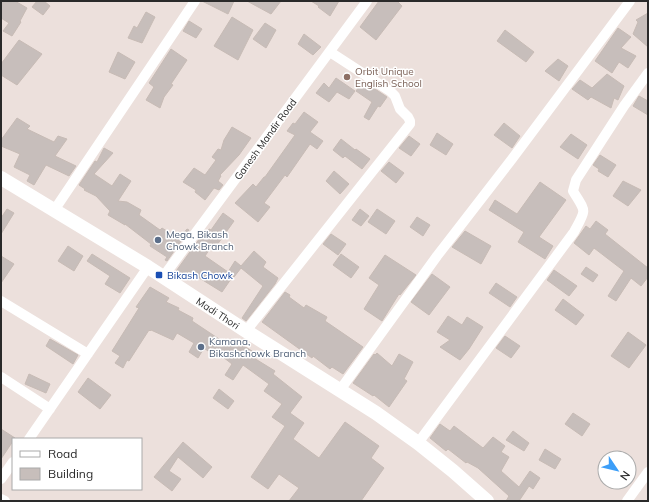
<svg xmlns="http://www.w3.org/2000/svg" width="649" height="502" font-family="Mulish,sans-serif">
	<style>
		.building { fill: #c7bebb; stroke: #c7bbb5 }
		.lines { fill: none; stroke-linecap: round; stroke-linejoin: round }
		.minor { stroke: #fff; stroke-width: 10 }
		.secondary { stroke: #fff; stroke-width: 14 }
		.education-dot { fill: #8d6e63; stroke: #fff; stroke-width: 1.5 }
		.service-dot { fill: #5c6f8a; stroke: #fff; stroke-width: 1.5 }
		.transit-dot { fill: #1a4fb4; stroke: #fff; stroke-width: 1.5 }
		.labels { text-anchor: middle; stroke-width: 3; stroke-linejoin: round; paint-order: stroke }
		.education-label { font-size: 10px; fill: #785e54; stroke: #fff; text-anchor: start }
		.street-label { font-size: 10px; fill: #2a2a2a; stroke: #fff }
		.service-label { font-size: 10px; fill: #4e5e75; stroke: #fff; text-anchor: start }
		.transit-label { font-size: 10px; fill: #164399; stroke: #fff; text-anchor: start }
	</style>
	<rect width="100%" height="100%" fill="#ece0dc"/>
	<path class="building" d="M1,1h14l12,7 -7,13 1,1 -9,14 -9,-5 6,-8 -8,-5z
		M37,1h7l6,5 -7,9 -11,-8z
		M202,1h32l-6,13z
		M247,1h34l-10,13z
		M311,1h28l-9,15 -12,-9 1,-1z
		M379,1h18l5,5 -26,34 -16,-13z
		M146,12l9,5 -13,26 -14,-5 6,-12 3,2z
		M648,13v34l-15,-13 5,-12 -2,-2z
		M232,17l21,13 -15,30 -24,-14z
		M189,21l13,8 -6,9 -13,-7z
		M265,23l11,7 -10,18 -13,-9z
		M618,28l13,9 -10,11 15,8 -8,12 -9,-6 -7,11 -17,-12z
		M505,30l29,22 -8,10 -29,-21z
		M304,34l17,13 -8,8 -15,-11z
		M19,40l23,14 -25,31 -16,-10v-11z
		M171,49l16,11 -16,24 2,1 -9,12 -4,11 -14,-8 8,-13 -5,-4z
		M118,52l17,10 -10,17 -16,-7z
		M558,59l10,7 -9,15 -14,-10z
		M607,74l17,12 -6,14 -4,-2 -3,10 -20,-11 -3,3 -16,-11 8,-9 12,8z
		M336,78l19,13 -6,8 -12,-7 -8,10 -13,-9 8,-10 5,5z
		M363,81l24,16 -7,10 -2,-1 -9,14 -5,-3 8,-15 -16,-11z
		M639,96l9,5v14l-15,-9z
		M304,112l14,10 -8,10 13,9 -6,8 -7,-5 -23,33 -2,-2 -21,28 6,4 -12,15 -23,-19 18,-19 3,3 8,-10h1l30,-42 -8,-4 6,-8 2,1z
		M17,118l13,8 -3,3 27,13 4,-6 9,3 -12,17 21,10 -7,10 -23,-11 -12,20 -7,-4 3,-6 -16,-8 6,-13 -19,-8v-6z
		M504,123l16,13 -8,12 -18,-13z
		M232,127l19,11 -12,17 -19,20 1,1 -3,5 5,4 -4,5 -5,-2 -9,12 -10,-8 1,-2 -13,-8 11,-14 11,7 11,-15 -4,-3 6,-8 3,1 3,-10z
		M437,133l16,11 -7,11 -16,-10z
		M571,134l16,11 -9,14 -18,-12z
		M409,136l11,8 -9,12 -12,-8z
		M341,139l14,11 1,-1 14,10 -8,10 -17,-13 -2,2 -10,-8z
		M104,148l9,5 -19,21 18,12 8,-12 11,7 -13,20 9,1 14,8 -2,5 21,15 2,-2 17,11 8,-10 2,1 -22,31 -2,-1 2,-3 -17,-11 1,-2 -26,-20v1l-17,-10 2,-4 -14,-15 -12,-6 1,-1 -6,-4 16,-24 2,1z
		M600,155l16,10 -8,12 -10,-6 1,-2 -6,-4z
		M389,162l15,11 -8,10 -15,-12z
		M334,171l15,13 -9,10 -14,-13z
		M623,181l18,9 -13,16 -15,-10z
		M540,182l26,18 -27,37 14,9 -8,13 -27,-17 6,-10 -35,-22 6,-10 22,14z
		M7,209l7,4 -13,21v-16z
		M360,209l9,7 -8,10 -9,-6z
		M377,209l18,12 -9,13 -18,-12z
		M223,213l11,8 -17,24 -3,-2 -9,13 23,16 7,-11 6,5 13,-15 12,11 -3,5 15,11 -3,6 -29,37 -4,-3 21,-32 -22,-18 -7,9 -1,-1 -11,16 -34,-21 -5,8 -9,-5 26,-36 1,1 8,-10 2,1z
		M417,217l13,8 -7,11 -13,-9z
		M596,221l12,9 -3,4 43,34v9l-7,9 -10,-8 -15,23 -8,-5 16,-25 -30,-23 -5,7 -15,-12 12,-17 4,3z
		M465,231l26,15 -10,18 -29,-17z
		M331,234l15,10 -8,11 -15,-11z
		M68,246l15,10 -9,15 -16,-10z
		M92,254l38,24 -10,15 -15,-9 5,-8 -23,-15z
		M341,254l18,13 -8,11 -18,-13z
		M385,255l31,20 -16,20 -1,-1 -17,27 -18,-12 15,-24 -10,-7z
		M1,256l13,8 -13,19z
		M586,267l12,8 -5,7 -12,-8z
		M554,270l23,16 -8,10 -22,-16z
		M432,274l18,13 -21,28 -18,-13z
		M496,283l21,14 -7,10 -21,-14z
		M150,287l19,11 -3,4 13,6 -1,2 15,8 -1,3 36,24 4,-6 20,12 -3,4 26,16 -2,3 29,23 -12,16 14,10 -11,16 26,19 26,-36 34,24 -8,12 13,10 -23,33h-72l10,-13 -20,-14 -11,15 -17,-12 34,-51 -13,-9 10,-13 -18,-13 5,-7 -26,-19 -10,15 -8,-5 7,-11 -22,-17 -2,4 -4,-3 -6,10 -9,-6 5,-9 -17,-10 -4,7 -22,-10 -1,1 -1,-1 -20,31 -2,-1 -4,8 -8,-5 5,-7 -8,-5 27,-43 -3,-1z
		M285,292l5,3 -1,2 15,11 2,-3 21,12 -2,4 38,26 -20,27 -11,-7 -2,2 -17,-13 -1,2 -50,-36z
		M563,299l21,16 -8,10 -21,-15z
		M448,316l14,9 5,-8 16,10 -14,22 -9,11 -20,-13 10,-7 -13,-8z
		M628,332l18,13 -17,23 -18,-12z
		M505,336l15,10 -9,12 -15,-10z
		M50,339l28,16 -5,9 -27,-18z
		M377,353l15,13 7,-12 14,8 -9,17 3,2 -18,26 -15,-12 -1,1 -20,-13 21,-29 1,1z
		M29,374l21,10 -4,9 -21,-9z
		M88,378l23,17 -11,14 -22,-17z
		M219,389l15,12 -6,8 -15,-11z
		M573,413l17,11 -8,12 -17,-12z
		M440,424l10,7 4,-5 29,22 10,-11 12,9 -4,6 8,5 -8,14 18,16 11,-16 10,7 -7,11 -4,-3 -10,15h-13l3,-5 -31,-28 -11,-6 -1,1 -18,-14 -2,2 -16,-13z
		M1,429l14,9 -14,21z
		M513,431l16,12 -5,8 -18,-11z
		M183,442l29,25 -9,11 -25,-21 -9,14 12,8 -9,12 -18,-14z
		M545,449l16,10 -6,10 -16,-9z"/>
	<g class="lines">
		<path class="minor" d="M55,209l140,-208
			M163,277l204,-276
			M1,301l87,53
			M246,331l164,-207v-3l-2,-4 -8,-8 -5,-13 -5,-5 -60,-39
			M1,377l49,32
			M340,390l97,-134 75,-97 118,-158
			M29,439l119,-172
			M418,443l156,-211c13,-24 12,-19 -1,-41l3,-11 48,-74 24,-33
			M1,479l12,-17
			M1,499l4,2
			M627,501l21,-29"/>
		<path class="secondary" d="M1,178l147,89 98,64 130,82 42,30 35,28 34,30"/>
	</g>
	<circle class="education-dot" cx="347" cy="77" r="4"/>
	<g class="service-dot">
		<circle cx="158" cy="240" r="4"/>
		<circle cx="201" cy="347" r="4"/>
	</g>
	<rect class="transit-dot" x="155" y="271" width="8" height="8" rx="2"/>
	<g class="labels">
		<g class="education-label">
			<text x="355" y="75">Orbit Unique<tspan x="355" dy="12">English School</tspan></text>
		</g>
		<g class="street-label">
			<text transform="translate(265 139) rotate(-54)" y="4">Ganesh Mandir Road</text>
			<text transform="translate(218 313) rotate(33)" y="4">Madi Thori</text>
		</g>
		<g class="service-label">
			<text x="166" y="238">Mega, Bikash<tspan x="166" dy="12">Chowk Branch</tspan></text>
			<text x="209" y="345">Kamana,<tspan x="209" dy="12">Bikashchowk Branch</tspan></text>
		</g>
		<g class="transit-label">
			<text x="167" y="279">Bikash Chowk</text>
		</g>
	</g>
	<rect width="649" height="502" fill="none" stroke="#2a2a2a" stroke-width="4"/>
	<rect x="12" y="438" width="130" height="52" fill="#ffffff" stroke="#aaaaaa"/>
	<rect x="20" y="451" width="20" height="6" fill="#ffffff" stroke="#aaaaaa"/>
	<text x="48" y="458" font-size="12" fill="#2a2a2a">Road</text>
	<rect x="20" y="468" width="20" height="12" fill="#c7bebb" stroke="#aaaaaa"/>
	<text x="48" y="478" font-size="12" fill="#2a2a2a">Building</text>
	<g transform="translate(617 470) rotate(125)"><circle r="19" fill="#ffffff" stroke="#aaaaaa"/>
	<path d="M0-3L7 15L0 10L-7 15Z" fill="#3c9ef8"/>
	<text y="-6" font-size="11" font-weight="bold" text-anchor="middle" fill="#2a2a2a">N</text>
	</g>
</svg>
